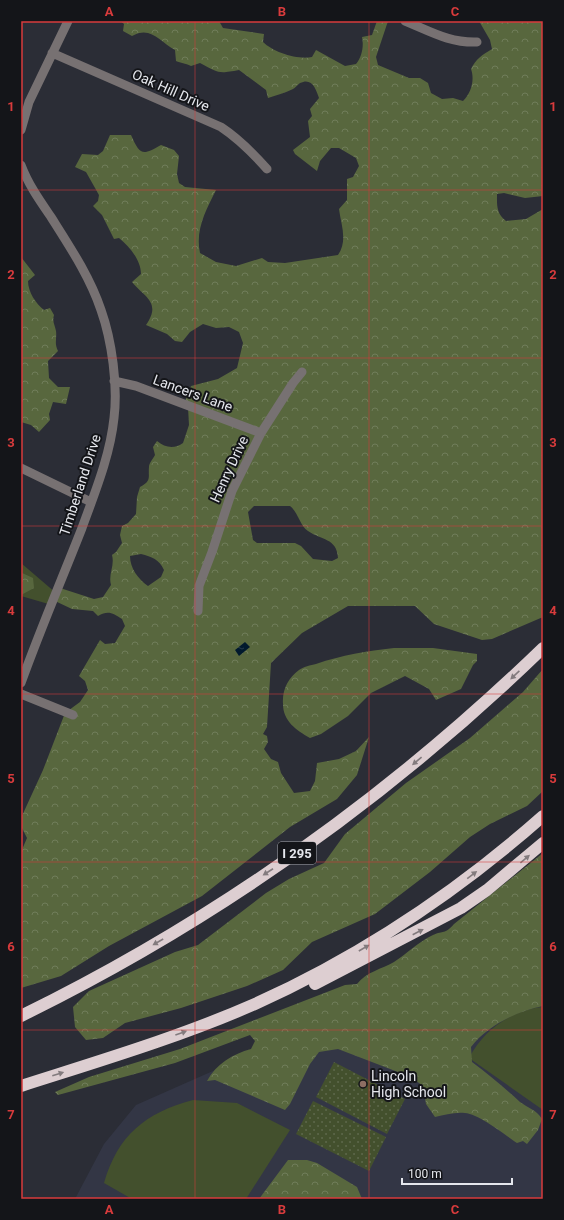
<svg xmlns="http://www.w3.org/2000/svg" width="564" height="1220" font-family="Roboto,sans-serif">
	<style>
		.built { fill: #333645 }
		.grass { fill: #43502d }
		.forest { fill: url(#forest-crowns); fill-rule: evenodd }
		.park { fill: url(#park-dots) }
		.water { fill: url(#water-ripples) }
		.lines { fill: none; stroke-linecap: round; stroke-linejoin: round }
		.minor { stroke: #777172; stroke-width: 9 }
		.highway { stroke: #ddced1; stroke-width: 12 }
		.oneway { fill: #837b7e }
		.grid { fill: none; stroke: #d83b3c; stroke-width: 1; stroke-opacity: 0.55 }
		.education-dot { fill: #8d6e63; stroke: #141519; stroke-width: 1.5 }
		.labels { text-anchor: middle; stroke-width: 4; stroke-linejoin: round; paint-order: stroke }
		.shield { fill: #141519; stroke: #a6a8ad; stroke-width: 1 }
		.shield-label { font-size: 13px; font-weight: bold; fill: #e5e7ed }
		.street-label { font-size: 14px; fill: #e5e7ed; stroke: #141519 }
		.poi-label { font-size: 14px; fill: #e5e7ed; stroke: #141519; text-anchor: start }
		.neatline { fill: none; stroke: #d83b3c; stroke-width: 1.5 }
		.grid-label { font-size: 13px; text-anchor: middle; font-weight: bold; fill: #d83b3c }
	</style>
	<defs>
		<pattern id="forest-crowns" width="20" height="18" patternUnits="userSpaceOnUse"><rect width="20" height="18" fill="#58673e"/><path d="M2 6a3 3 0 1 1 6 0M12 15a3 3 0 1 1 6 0" fill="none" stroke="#707d5a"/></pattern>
		<pattern id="park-dots" width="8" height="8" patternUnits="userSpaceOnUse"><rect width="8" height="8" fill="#43502d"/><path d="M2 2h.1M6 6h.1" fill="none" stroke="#5e694c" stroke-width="1.8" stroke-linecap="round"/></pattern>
		<pattern id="water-ripples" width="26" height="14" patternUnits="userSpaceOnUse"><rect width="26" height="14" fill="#01192d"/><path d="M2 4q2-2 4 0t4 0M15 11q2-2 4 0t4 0" fill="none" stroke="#263a4c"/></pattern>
	</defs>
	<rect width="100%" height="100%" fill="#2b2d36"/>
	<path class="built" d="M543,997v202h-468l29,-55 32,-39 95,-42 247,-34z"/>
	<path class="grass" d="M21,563l35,30 -4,12 -31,-9z
		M543,1007v103l-74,-52c15,-28 42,-48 74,-51z
		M193,1100l44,3 53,27 -44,69h-114l-28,-16c14,-48 41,-70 89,-83z"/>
	<path class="forest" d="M121,21h98l4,7 41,6 -1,8c10,10 34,18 49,15l4,-7 29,16 11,-2c6,-7 8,-18 6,-27l10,-2 5,-14h11l-12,36 2,8 31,13h11l8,5 3,10 11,6 11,-1 10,3c8,-8 12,-21 8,-32 5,-10 11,-14 21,-20l-2,-9 -11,-19h64v175l-18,2 -21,-5 -7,1c0,11 -1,19 9,27l20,-2 17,-10v408l-51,22 -10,1 -48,-16 -19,-18h-67l-46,27 -31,30 -4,64 -4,7 4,2 1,6 -4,7 7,10 7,3 3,11 13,20 16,-2 5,-10 2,-18 22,-4 17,-8 13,-14 -12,38 -20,24 -47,28 -88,69 -93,50 -48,30 -40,12v-136l6,-14 -6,-12v-8l22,-48 22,-57 15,-11 8,-12 -3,-9 -6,-5 21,-36 5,4 10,-1 10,-17 -3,-7c-9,-6 -14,-9 -24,-3l-5,-5 -21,-2 -17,-8 5,-13 34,11 9,-2 8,-12c-3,-11 4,-19 1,-30l4,-3 6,-9 -2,-8 2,-9 6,-3 8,-9 1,-17 3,-10c12,-6 8,-10 9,-20 0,-4 4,-8 6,-12l-2,-8 4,-6c8,7 18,8 26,2l6,-18 -1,-18 -4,-3 7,-18 27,-7 19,-11 6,-25 -4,-11 -10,-5 -13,1 -13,-4 -13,8 -8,10 -7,-1 -8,-7 -21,-9c16,-23 -2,-28 -14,-43l9,-8c0,-14 -12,-28 -22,-36l-5,1 -12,-24 -9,-9 5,-5 1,-6 -13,-23 -11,-5 7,-13 16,1 5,-4 7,-16h21c9,20 11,21 30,10l13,5 5,6 -2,18 2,9 6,4 31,3c-10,20 -21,40 -16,63l16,9 20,4 26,-8 6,4 17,1 53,-8c10,-15 3,-30 1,-46l8,-9v-21l6,-2 6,-11 -3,-8 -17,-10h-8l-11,13 -3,10 -22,-17 -2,-4 17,-13 -2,-16 4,-5 -2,-7 9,-11c-3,-9 -7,-21 -19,-15 -3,2 -5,5 -7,6 -8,4 -17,6 -25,9l-2,-8 -27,-20c-21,4 -20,3 -39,-7l-9,3c-6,-3 -10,-3 -15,-5l-1,-11c-15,-8 -24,-25 -43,-14l-9,-5 1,-7zM254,506h36c8,6 10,20 18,25 13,9 29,7 30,27l-6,3 -19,-2 -12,-13 -6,-3h-38l-4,-3 -5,-28zM141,554c11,3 18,5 23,16l-3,7 -13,9c-10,-7 -18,-18 -18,-30z
		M21,257l14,18 -7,6c0,11 8,23 16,29l6,-2 4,7c-2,7 1,10 2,16 1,8 -2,12 2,20l-10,10 1,17 9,9h12l-4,17 -13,-2 -4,12 1,6 -11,12 -8,-7 -10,-3z
		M21,570l1,3 11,5 1,10 -13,7z
		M394,648h39l44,6v7l-4,4 -12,24 -25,11 -7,-11 -24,-13 -34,17 -23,23 -27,18 -11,4c-14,-8 -27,-17 -27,-34 -1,-14 5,-26 16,-34 4,-3 12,-5 17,-6 26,-9 51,-13 78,-16z
		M543,669v122l-16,15 -37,18 -20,13 -40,35 -55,42 -63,28 -29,28 -36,16 -66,22 -56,15 -22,15 -17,2 -11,-13 -2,-20 16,-16 86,-39 23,-7 68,-52 23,-14 35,-16 21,-29 61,-51 64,-45 53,-46z
		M543,853v153c-26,5 -56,20 -72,41l1,15c17,13 33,26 48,40 8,6 17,8 22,17l-4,11 -11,14 -4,-3 -6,2c-12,-8 -38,-29 -52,-30 -11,-1 -20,2 -30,4l-9,-13 -3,-18 -12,-9 -73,-28 -19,3 -9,12 -20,40 -5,6 -70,-30 -8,1c9,-17 26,-27 44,-32l4,-8 -5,-6 -75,28 -117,32 -3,-3 34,-15 91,-28 165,-64 12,-1c9,-12 25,-15 37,-22 14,-9 24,-20 39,-27 11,-5 11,0 21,-11z
		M288,1160h19l10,3 40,24 5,12h-103z"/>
	<path class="park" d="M334,1062l71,37 -18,35 -71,-37z
		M313,1101l73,36 -17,34 -73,-37z"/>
	<path class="water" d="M245,642l5,5 -11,9 -4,-6z"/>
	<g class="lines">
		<path class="minor" d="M405,21c25,10 44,22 72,21
			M52,53l169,74c18,12 31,25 46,42
			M21,130l8,-28 39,-81
			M21,165c7,19 19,36 30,52 19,30 39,60 50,93 11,31 17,76 13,108 -4,38 -19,74 -32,110 -20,51 -42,102 -61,155
			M114,381l22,5 125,47
			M21,468l70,34
			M198,611l1,-25 13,-34 20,-61 29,-58 32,-50 9,-11
			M21,694l52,21"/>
		<path class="highway" d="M315,984l146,-76 26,-18 56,-47
			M21,1016c192,-94 368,-219 522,-368
			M21,1086c78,-25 159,-49 234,-82 106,-48 201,-111 288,-188"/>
	</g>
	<defs><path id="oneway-solid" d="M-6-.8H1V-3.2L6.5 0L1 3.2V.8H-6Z"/></defs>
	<g class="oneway">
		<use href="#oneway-solid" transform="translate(515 675) rotate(137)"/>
		<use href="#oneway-solid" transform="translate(417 761) rotate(140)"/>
		<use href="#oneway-solid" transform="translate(525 859) rotate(-40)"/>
		<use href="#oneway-solid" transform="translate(268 872) rotate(147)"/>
		<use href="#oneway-solid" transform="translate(472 875) rotate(-37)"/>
		<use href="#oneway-solid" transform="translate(418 932) rotate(-27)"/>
		<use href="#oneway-solid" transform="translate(158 942) rotate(150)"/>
		<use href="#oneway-solid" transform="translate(364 948) rotate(-30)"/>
		<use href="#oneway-solid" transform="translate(181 1033) rotate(-20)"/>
		<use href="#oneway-solid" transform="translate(58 1074) rotate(-18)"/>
	</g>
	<path class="grid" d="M195,21v1178M369,21v1178M21,190h522M21,358h522M21,526h522M21,694h522M21,862h522M21,1030h522"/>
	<circle class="education-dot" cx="363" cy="1084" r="4"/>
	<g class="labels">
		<rect class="shield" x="278" y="842" width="38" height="22" rx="3"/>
		<g class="shield-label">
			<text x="297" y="858">I 295</text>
		</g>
		<g class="street-label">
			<text transform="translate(171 90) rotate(24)" y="5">Oak Hill Drive</text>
			<text transform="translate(193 393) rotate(20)" y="5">Lancers Lane</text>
			<text transform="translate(229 469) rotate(-65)" y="5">Henry Drive</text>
			<text transform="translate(80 485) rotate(-72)" y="5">Timberland Drive</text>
		</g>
		<g class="poi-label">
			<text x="371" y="1081">Lincoln<tspan x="371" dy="16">High School</tspan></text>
		</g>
	</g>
	<rect width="564" height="1220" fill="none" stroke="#141519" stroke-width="44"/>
	<path d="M402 1178v6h110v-6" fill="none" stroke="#e5e7ed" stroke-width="2"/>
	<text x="408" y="1178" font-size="12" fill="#e5e7ed" stroke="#141519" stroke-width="3" paint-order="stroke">100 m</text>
	<rect x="22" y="22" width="520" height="1176" class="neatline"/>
	<g class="grid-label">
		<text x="109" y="16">A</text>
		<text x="282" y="16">B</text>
		<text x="455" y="16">C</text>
		<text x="11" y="111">1</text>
		<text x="553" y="111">1</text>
		<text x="11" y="279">2</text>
		<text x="553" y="279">2</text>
		<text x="11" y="447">3</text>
		<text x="553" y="447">3</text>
		<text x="11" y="615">4</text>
		<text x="553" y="615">4</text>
		<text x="11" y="783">5</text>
		<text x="553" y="783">5</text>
		<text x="11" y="951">6</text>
		<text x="553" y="951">6</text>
		<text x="11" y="1119">7</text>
		<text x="553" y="1119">7</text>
		<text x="109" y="1214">A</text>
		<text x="282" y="1214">B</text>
		<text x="455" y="1214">C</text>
	</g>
</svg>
